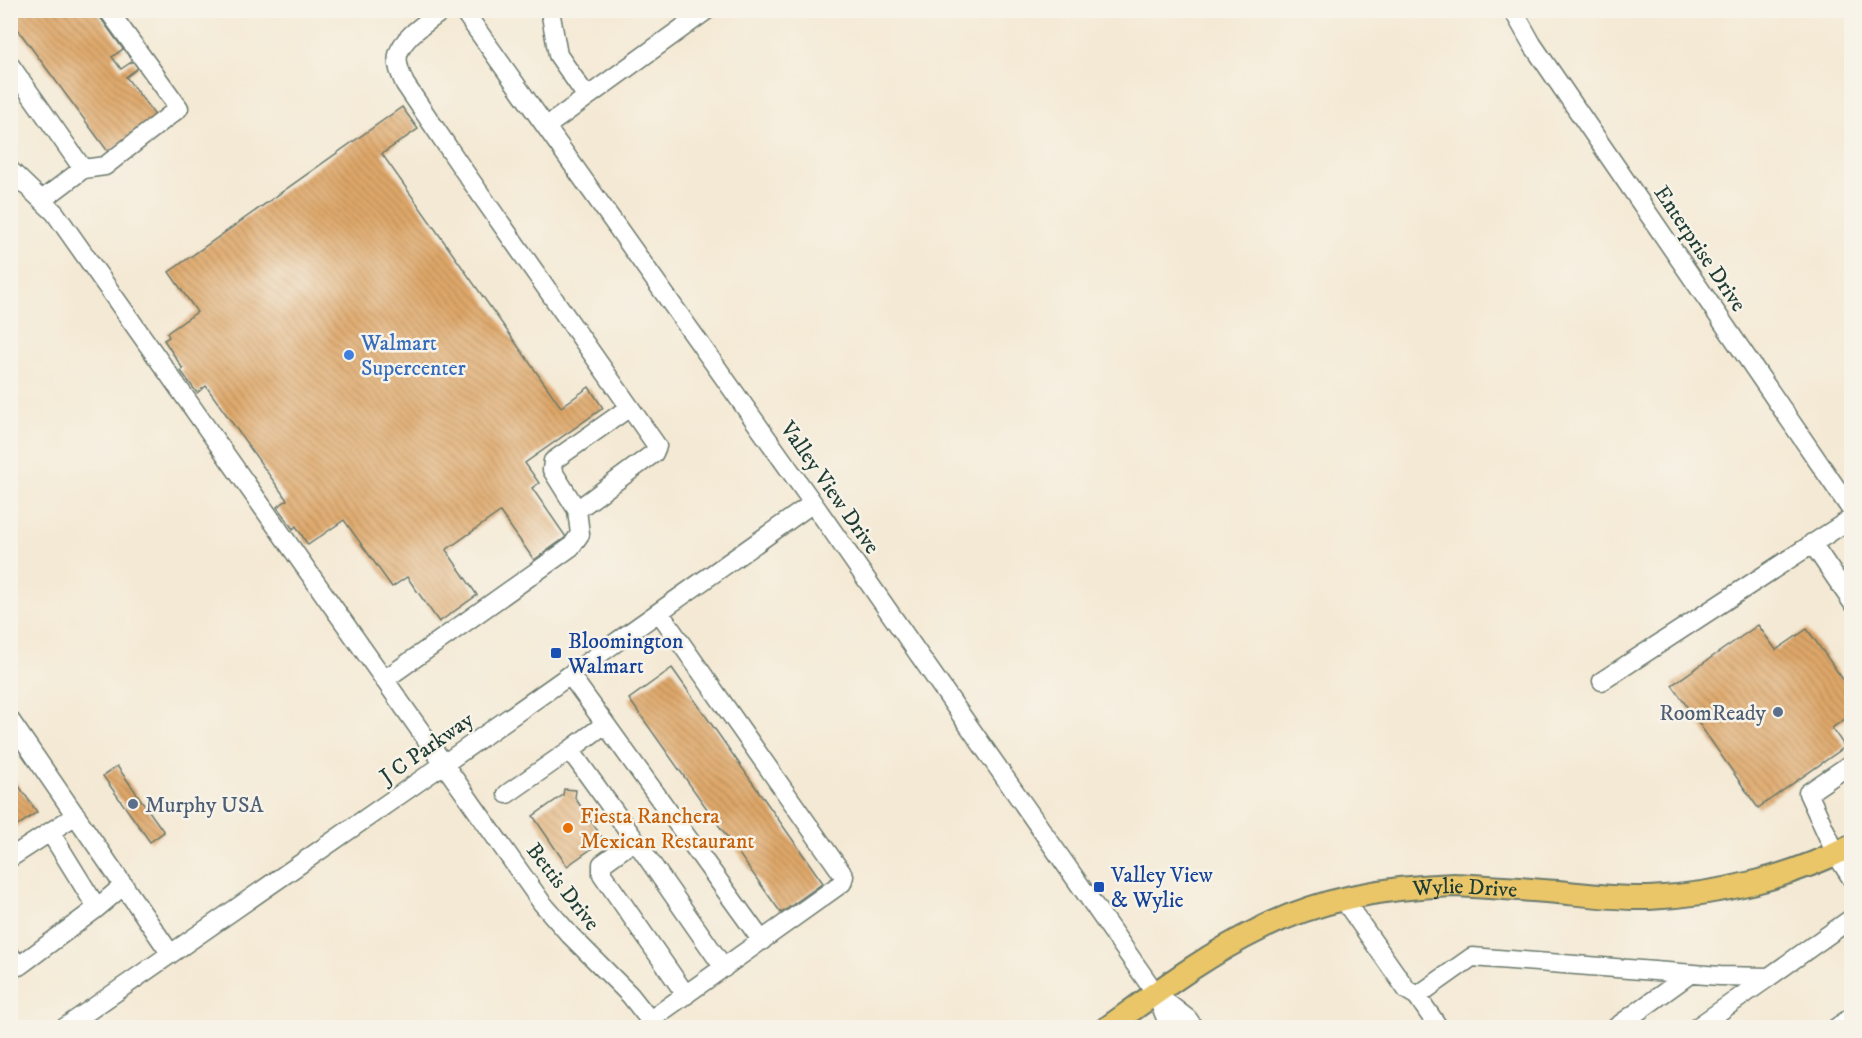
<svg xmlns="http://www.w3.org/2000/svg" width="1862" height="1038" font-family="'IM FELL DW Pica',serif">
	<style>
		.building { fill: url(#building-back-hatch) }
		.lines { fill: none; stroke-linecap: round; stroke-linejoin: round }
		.minor-casing { stroke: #6a796c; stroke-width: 21 }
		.major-casing { stroke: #6a796c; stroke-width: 26 }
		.minor { stroke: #fff; stroke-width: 18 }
		.major { stroke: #eac669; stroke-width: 22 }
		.shop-dot { fill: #3f7fe0; stroke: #f7f3e8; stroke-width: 2 }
		.transit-dot { fill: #1a4fb4; stroke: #f7f3e8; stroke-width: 2 }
		.service-dot { fill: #5c6f8a; stroke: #f7f3e8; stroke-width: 2 }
		.food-dot { fill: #e8710a; stroke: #f7f3e8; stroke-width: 2 }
		.labels { text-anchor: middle; stroke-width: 5; stroke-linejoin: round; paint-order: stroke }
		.street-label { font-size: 22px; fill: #1f3d34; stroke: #f7f3e8 }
		.shop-label { font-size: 22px; fill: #366cbe; stroke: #f7f3e8; text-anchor: start }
		.transit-label { font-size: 22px; fill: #164399; stroke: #f7f3e8; text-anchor: start }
		.service-label { font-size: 22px; fill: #4e5e75; stroke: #f7f3e8; text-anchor: end }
		.food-label { font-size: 22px; fill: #c56008; stroke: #f7f3e8; text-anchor: start }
	</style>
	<defs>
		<pattern id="building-back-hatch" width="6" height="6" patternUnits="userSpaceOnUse" patternTransform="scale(1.5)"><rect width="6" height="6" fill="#dfa769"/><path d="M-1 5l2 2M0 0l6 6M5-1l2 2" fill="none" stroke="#b48957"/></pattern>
	</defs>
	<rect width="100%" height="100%" fill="#f7f3e8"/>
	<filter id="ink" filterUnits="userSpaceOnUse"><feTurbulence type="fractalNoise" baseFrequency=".0167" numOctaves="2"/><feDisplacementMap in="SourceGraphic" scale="12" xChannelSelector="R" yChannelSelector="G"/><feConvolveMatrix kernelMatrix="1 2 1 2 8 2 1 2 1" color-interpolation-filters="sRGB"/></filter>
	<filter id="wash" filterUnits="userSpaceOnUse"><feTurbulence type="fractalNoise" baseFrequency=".008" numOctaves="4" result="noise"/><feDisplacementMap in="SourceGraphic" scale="24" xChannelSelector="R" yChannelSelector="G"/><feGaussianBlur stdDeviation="1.35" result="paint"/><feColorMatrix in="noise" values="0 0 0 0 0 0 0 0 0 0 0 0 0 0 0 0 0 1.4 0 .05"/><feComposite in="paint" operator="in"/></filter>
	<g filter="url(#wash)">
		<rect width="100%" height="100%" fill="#f4e9d4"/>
		<g id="blocks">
			<path class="building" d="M10,10h85l28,39 -11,8 9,12 12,-8 5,7 -12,9 31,41 -48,35 -99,-134z
				M402,107l16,22 -36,25 179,253 28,-20 14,21 -78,55 14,20 -7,5 34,49 -32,23 -34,-48 -54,38 31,45 -38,27 -32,-45 -15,10 -48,-67 -36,25 -12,-19 -3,3 -16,-22 10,-7 -81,-114 -9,7 -16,-22 2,-2 -19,-29 5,-3 -2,-4 30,-21 -28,-40z
				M1758,625l18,25 31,-21 45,63v22l-20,14 13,19 -87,61 -86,-123z
				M672,668l151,215 -42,30 -152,-214z
				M117,766l47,66 -14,10 -47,-66z
				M10,773l27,39 -27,19z
				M564,789l12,1 -1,8 29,42 -37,26 -34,-50 30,-21z"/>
		</g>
	</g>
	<g filter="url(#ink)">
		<use href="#blocks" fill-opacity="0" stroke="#6a796c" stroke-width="1.5"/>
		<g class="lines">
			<g class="minor-casing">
				<path id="minor" d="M463,10l350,493 343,491 14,34
					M550,10l8,45 29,42
					M1513,10l19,34 320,467
					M10,65l73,104 22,-3 74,-58 -71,-98
					M547,126l160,-116
					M10,170l45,43 487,690 28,32 60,60 26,33
					M42,200l41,-31
					M577,510l-25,-40 1,-9 77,-54
					M1812,543l40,59
					M570,675l192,266
					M384,680l187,-133 9,-13 -3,-24 77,-57 3,-7 -195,-278 -57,-84c-4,-9 -9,-19 -7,-29 5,-19 30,-33 45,-45
					M1602,681l250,-163
					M10,720l160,233
					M605,724l-35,26 65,90 -33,24v10l84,121
					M1852,763l-44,30 28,61 16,25
					M507,794l63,-44
					M50,832l47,76
					M635,840l89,128
					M10,858l66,-43
					M1344,900l63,90 10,6 22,32
					M10,955l9,11 78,-58 27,-23
					M1157,995l31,24 6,9
					M1417,996l55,-39 248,19 49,1 83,-59
					M650,1020l192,-137 2,-7 -185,-264
					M64,1028l380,-264 369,-261
					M1615,1028l75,-54
					M1696,1028l73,-51
					M1836,1028l16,-11"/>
			</g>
			<g class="major-casing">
				<g id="major">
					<path id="s1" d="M1107,1028c49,-35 99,-73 153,-99 59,-30 128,-42 194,-44 34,2 69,4 104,7 30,3 61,7 91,6 70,-3 141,-21 203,-52"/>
				</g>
			</g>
			<use href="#minor" class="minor"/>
			<use href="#major" class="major"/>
		</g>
	</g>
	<circle class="shop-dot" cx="349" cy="355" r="6"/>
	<g class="transit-dot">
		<rect x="550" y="647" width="12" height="12" rx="3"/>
		<rect x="1093" y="881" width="12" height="12" rx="3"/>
	</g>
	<g class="service-dot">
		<circle cx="1778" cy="712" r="6"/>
		<circle cx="133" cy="804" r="6"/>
	</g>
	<circle class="food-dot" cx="568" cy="828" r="6"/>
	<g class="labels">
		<g class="street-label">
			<text transform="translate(1701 248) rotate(56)" y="8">Enterprise Drive</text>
			<text transform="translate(831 487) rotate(55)" y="8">Valley View Drive</text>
			<text transform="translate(426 747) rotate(-35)" y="8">J C Parkway</text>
			<text transform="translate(564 886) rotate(52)" y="8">Bettis Drive</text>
			<text dy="8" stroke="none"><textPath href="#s1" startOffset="394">Wylie Drive</textPath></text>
		</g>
		<g class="shop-label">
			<text x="361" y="350">Walmart<tspan x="361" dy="25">Supercenter</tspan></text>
		</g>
		<g class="transit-label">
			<text x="568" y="648">Bloomington<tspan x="568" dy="25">Walmart</tspan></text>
			<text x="1111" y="882">Valley View<tspan x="1111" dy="25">&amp; Wylie</tspan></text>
		</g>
		<g class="service-label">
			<text x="1766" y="720">RoomReady</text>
			<text x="145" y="812" text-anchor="start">Murphy USA</text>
		</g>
		<g class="food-label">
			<text x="580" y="823">Fiesta Ranchera<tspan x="580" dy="25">Mexican Restaurant</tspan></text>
		</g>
	</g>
	<rect width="1862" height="1038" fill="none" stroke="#f7f3e8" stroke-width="36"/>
</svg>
